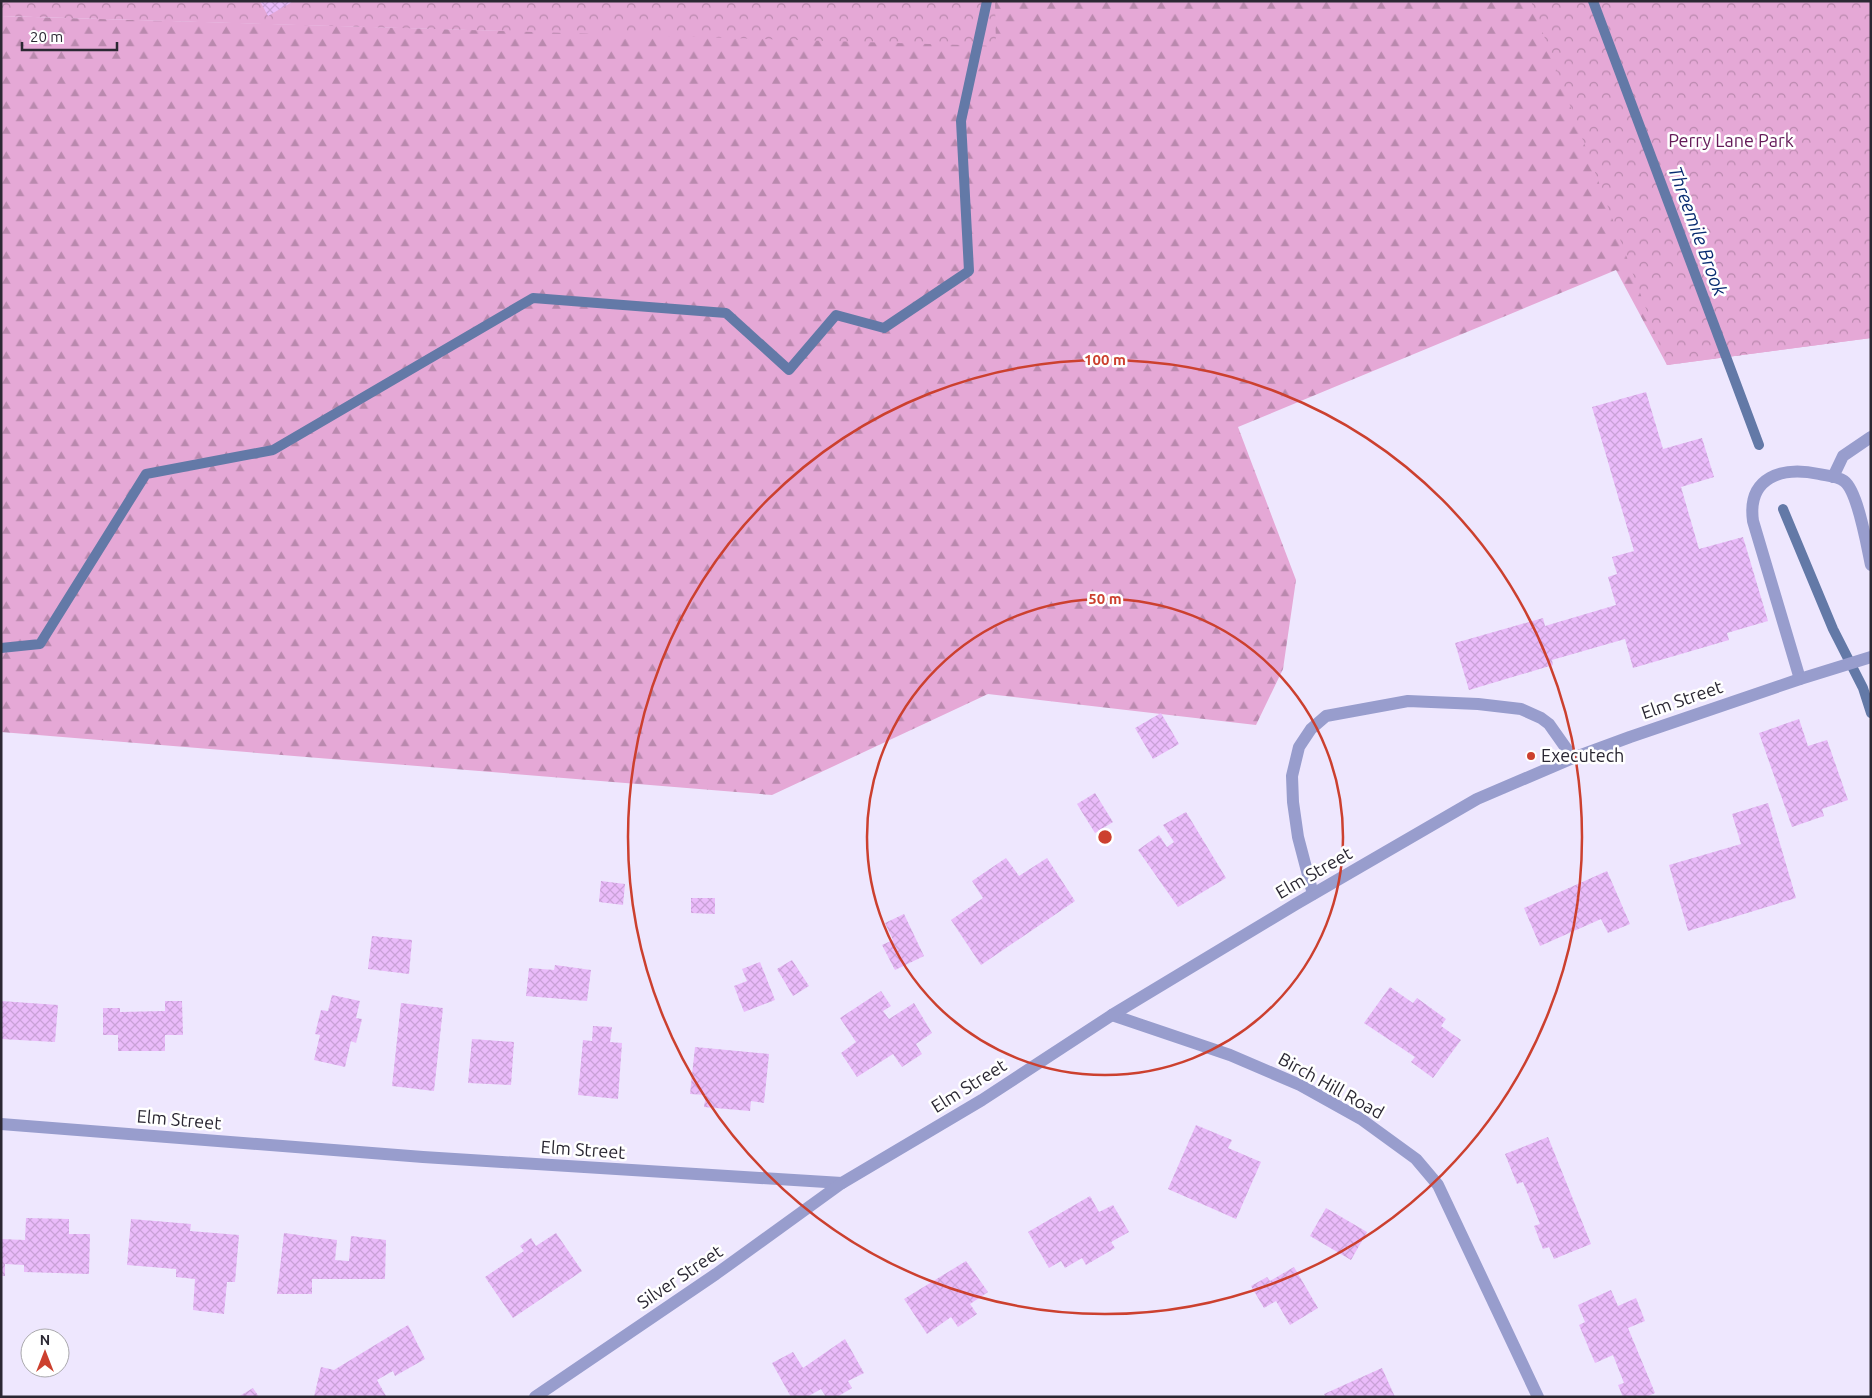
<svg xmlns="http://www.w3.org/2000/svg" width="1872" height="1398" font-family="Ubuntu,sans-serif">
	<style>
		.forest { fill: url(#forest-firs) }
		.park { fill: url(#park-crowns) }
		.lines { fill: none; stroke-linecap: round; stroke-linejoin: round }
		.stream { stroke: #6379a7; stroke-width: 10 }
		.building { fill: url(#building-cross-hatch) }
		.service { stroke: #989dcd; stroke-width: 12 }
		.minor { stroke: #989dcd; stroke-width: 12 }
		.tertiary { stroke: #989dcd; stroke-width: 12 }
		.ring { fill: none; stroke: #cc402f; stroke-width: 2.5 }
		.poi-dot { fill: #cc402f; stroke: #fff; stroke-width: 2 }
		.labels { text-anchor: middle; stroke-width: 5; stroke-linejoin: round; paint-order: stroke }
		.park-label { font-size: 18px; fill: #641a58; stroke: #fff }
		.street-label { font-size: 18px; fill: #2b2833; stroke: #fff }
		.poi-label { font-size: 18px; fill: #2b2833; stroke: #fff; text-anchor: start }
		.water-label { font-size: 19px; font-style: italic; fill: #082b71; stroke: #fff }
		.centre { fill: #cc402f; stroke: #fff; stroke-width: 2.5 }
		.ring-label { font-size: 15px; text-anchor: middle; font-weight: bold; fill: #cc402f; stroke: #fff; stroke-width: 5; stroke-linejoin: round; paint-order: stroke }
	</style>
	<defs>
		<pattern id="forest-firs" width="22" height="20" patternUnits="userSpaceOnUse" patternTransform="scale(1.25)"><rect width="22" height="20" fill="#e5a8d6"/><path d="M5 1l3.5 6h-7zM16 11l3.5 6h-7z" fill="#ba89ae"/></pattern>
		<pattern id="park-crowns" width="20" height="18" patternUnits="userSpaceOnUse" patternTransform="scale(1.25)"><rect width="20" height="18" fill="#e5a8d6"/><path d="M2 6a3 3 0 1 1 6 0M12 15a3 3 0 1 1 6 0" fill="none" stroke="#ba89ae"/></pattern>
		<pattern id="building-cross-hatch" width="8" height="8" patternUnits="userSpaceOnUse" patternTransform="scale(1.25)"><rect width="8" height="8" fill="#eabbfa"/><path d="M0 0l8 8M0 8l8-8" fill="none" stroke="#c9a1d7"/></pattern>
	</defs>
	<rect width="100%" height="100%" fill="#eee7fe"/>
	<path class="forest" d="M556,1h1315v337l-204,27 -51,-95 -378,157 58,153 -13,89 -27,56 -268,-31 -216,101 -771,-63v-716l508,15z"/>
	<path class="park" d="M1,1h994l1,45 -995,-30z
		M1531,1h340v337l-204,27z"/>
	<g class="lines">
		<path class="stream" d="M1593,1l166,444
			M1783,509l50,120 30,59 8,25
			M1,648l39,-4 106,-170 127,-24 260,-152 193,15 63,57 47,-55 48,13 85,-57 -8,-150 26,-120"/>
	</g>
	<path class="building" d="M260,1h34l-26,15z
		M1646,392l17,57 39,-11 12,39 -33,10 18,62 44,-12 25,84 -41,12 2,7 -96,28 -8,-29 -73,21 1,5 -84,25 -14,-47 88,-25 2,8 71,-21 -8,-28 9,-3 -5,-17 22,-6 -42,-144z
		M1161,713l18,31 -26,15 -18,-31z
		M1799,719l9,27 19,-6 21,60 -26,9 2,7 -32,11 -33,-94z
		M1095,793l18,29 -18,11 -18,-29z
		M1768,803l28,95 -108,33 -19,-66 72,-21 -9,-30z
		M1186,812l40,66 -48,29 -40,-57 21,-15 8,12 7,-5 -11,-17z
		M1006,858l13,18 28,-18 28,43 -94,64 -30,-45 32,-22 -11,-17z
		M1607,871l23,53 -22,9 -7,-14 -61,27 -16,-38z
		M601,881l24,3 -2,21 -24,-3z
		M691,898h24v16l-24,-1z
		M904,914l20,42 -29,14 -13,-25 11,-5 -8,-17z
		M372,936l40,4 -3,34 -41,-5z
		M792,960l17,26 -16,10 -16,-27z
		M760,962l15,38 -31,12 -10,-26 13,-5 -5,-12z
		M555,965l36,5 -4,31 -61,-5 3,-28 25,2z
		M1390,987l23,16 4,-5 29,21 -5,7 20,14 -28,38 -22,-16 4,-5 -51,-34z
		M881,991l10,15 -8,5 6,8 25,-16 18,30 -16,11 6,10 -20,13 -9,-13 -36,23 -16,-24 15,-11 -16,-24z
		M332,995l28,6 -4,17 6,1 -6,24 -5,-2 -6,26 -31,-7 6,-25 -5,-1 6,-24 7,1z
		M1,1001l57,4 -3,37 -54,-3z
		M165,1001h17l1,34h-18v16h-47v-16h-15v-27h17v4l45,-1z
		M401,1003l42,5 -9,83 -42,-5z
		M593,1026l19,1 -2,15 12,1 -4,56 -40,-4 5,-55 9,1z
		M472,1039l42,3 -3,43 -43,-2z
		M695,1047l74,7 -5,49 -13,-2 -1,10 -46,-4 2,-12 -16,-1z
		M1196,1125l36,15 -4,8 33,14 -25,57 -68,-30z
		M1548,1137l43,107 -37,15 -5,-12 -6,2 -9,-23 6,-2 -17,-42 -6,2 -12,-30z
		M1090,1196l9,16 14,-7 16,27 -18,10 4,6 -29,17 -4,-7 -17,10 -4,-7 -12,7 -21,-36z
		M1326,1208l41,24 -16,28 -41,-24z
		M26,1218l43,1v15h21l-1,40 -65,-2v-7l-19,-1v12h-4v-37l24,1z
		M131,1219l60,5 -1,7 49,4 -4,47h-8l-3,32 -31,-4 2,-31 -19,-2v-8l-49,-4z
		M284,1233l53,7 -2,20 14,1 2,-25 35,4 -1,39h-73v15h-35z
		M556,1233l26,38 -69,47 -28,-41 39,-26 -4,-5 11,-8 5,8z
		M966,1261l22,31 -18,12 7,10 -19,13 -7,-10 -24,17 -23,-35z
		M1294,1267l24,41 -28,17 -14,-24 -12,7 -13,-22 16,-9 3,4z
		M1611,1290l7,16 18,-8 9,23 -17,7 27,65 -9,4h-23l-5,-12 6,-2 -11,-28 -18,8 -16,-38 6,-3 -7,-17z
		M408,1325l17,34 -30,17 -2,-5 -16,9 9,16 -72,1 7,-30 13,3z
		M845,1339l19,34 -16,8 4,7 -15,9h-11l-5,-8 -14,8h-16l-19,-34 21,-11 10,16z
		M1382,1368l13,29h-69l-2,-3z
		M253,1388l6,9h-21z"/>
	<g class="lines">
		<path class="service" d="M1833,477l10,-21 28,-19
			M1800,679l-47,-158c-6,-44 29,-55 66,-47 8,2 18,2 25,7 14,10 23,66 27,84
			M1313,894l-15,-57 -5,-35 -1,-26 7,-29 12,-18 15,-13 82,-15 70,3 43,5 20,9 8,6 24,34"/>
		<path class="minor" d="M1112,1015l118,40 70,30 61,34 55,40 22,26 100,212
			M1,1124l422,33 419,26"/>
		<path class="tertiary" d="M535,1397l181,-123 126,-91 140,-83 130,-85 184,-111 181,-105 96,-41 57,-21 170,-58 71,-22"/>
	</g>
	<g class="ring">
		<circle cx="1105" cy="837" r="238"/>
		<circle cx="1105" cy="837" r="477"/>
	</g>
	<circle class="poi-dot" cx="1531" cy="756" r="5"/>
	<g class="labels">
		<g class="park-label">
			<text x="1731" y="147">Perry Lane Park</text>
		</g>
		<g class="street-label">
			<text transform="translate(1682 700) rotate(-19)" y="6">Elm Street</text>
			<text transform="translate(1314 873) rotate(-30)" y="6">Elm Street</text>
			<text transform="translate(969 1086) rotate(-32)" y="6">Elm Street</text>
			<text transform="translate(1331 1086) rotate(29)" y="6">Birch Hill Road</text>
			<text transform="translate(179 1120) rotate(5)" y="6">Elm Street</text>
			<text transform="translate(583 1150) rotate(4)" y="6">Elm Street</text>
			<text transform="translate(680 1277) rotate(-34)" y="6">Silver Street</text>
		</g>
		<g class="poi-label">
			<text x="1541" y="762">Executech</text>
		</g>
		<g class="water-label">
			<text transform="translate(1698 231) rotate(70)" y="7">Threemile Brook</text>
		</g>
	</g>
	<circle cx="1105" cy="837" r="8" class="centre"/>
	<g class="ring-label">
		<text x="1105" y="365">100 m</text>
		<text x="1105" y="604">50 m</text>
	</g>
	<rect width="1872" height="1398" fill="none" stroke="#2b2833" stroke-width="5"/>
	<g transform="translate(45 1353)"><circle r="24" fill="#ffffff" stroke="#aaa9ad"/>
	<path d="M0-4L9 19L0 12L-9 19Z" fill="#cc402f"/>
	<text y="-8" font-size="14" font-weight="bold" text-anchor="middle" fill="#2b2833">N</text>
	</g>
	<path d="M22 42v8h95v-8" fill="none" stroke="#2b2833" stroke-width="2.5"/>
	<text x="30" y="42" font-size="15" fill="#2b2833" stroke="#ffffff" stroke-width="4" paint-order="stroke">20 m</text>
</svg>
